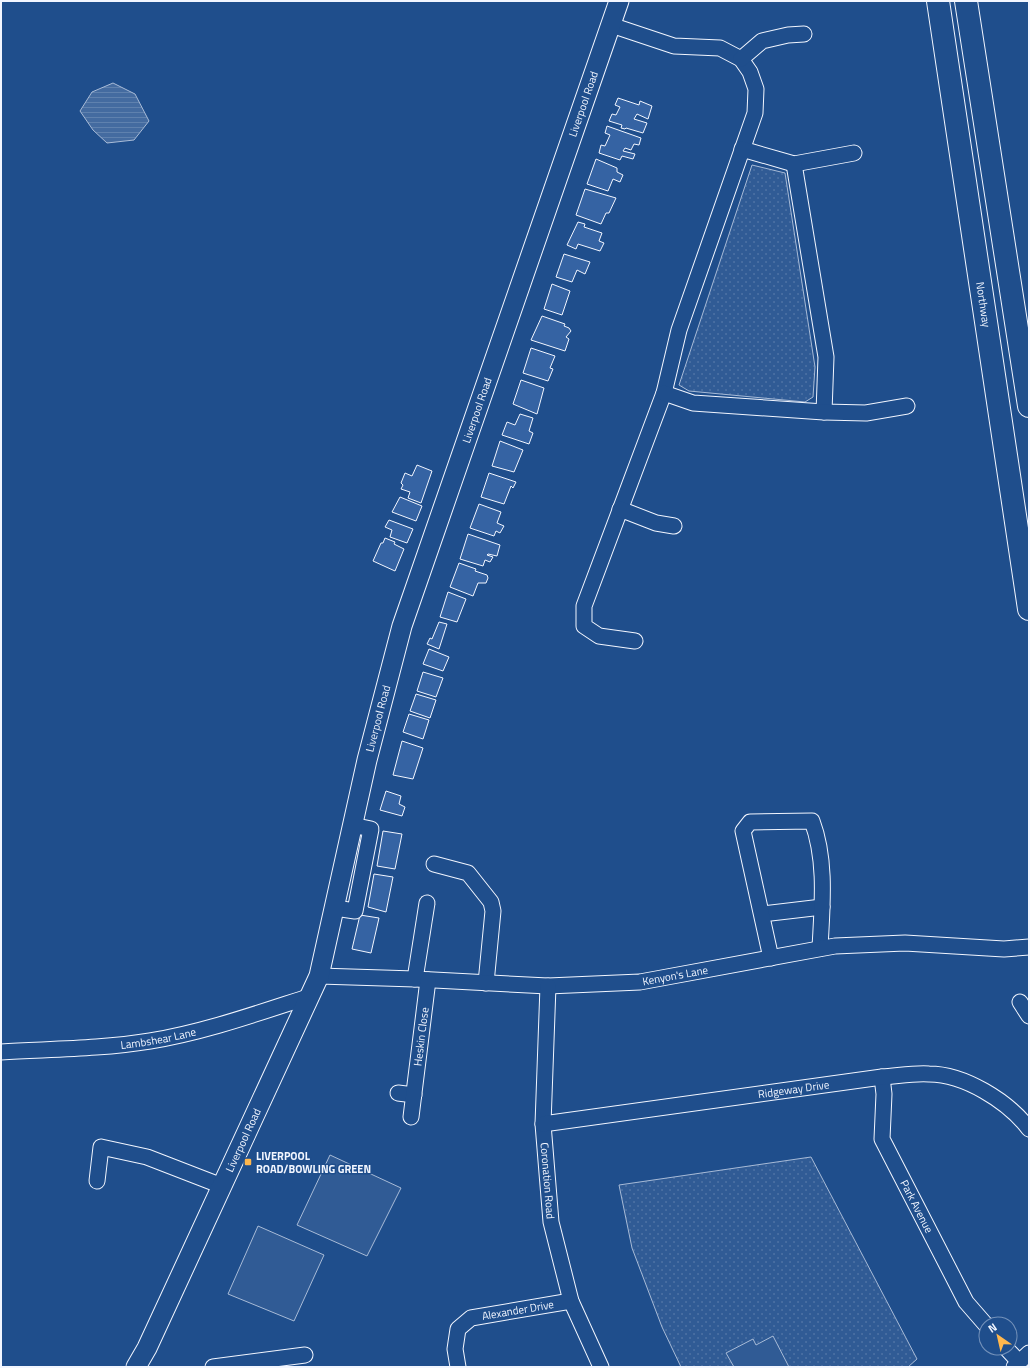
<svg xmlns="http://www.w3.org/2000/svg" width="1030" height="1368" font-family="'Titillium Web',sans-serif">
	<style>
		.grass { fill: url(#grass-dots); stroke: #a8bbd7 }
		.built { fill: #305b95; stroke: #a8bbd7 }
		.water { fill: url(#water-rules); stroke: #a8bbd7 }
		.building { fill: #3563a3; stroke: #f2f6ff }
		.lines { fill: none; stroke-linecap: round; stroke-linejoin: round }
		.minor-casing { stroke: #f2f6ff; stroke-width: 17 }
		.major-casing { stroke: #f2f6ff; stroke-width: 21 }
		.highway-casing { stroke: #f2f6ff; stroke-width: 24 }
		.minor { stroke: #1f4e8c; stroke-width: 15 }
		.major { stroke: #1f4e8c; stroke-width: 19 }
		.highway { stroke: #1f4e8c; stroke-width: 22 }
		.poi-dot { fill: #ffb74d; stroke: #1f4e8c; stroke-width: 1.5 }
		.labels { text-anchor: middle; stroke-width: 3; stroke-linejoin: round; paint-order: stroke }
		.street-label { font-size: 11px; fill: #f2f6ff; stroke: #1f4e8c }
		.poi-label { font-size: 11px; font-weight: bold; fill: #f2f6ff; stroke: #1f4e8c; text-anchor: start }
	</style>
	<defs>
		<pattern id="grass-dots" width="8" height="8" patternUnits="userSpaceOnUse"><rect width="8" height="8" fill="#305b95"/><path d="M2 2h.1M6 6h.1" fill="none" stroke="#4e73a5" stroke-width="1.8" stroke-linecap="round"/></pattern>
		<pattern id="water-rules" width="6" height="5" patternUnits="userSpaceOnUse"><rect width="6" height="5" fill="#446ba0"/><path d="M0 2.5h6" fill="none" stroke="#5f81ae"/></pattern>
	</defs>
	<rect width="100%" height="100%" fill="#1f4e8c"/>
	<path class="grass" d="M752,165l33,8 30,194 -2,30 -8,5 -116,-11 -10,-6z
		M811,1157l106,202 -9,8h-227l-19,-40 -30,-79 -13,-63z"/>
	<path class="built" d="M330,1155l71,33 -34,68 -70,-31z
		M258,1226l66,29 -30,66 -66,-27z
		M773,1336l16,31h-55l-8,-14 27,-14 3,6z"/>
	<path class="water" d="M113,83l22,11 14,27 -15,19 -27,3 -14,-13 -13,-19 12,-19z"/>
	<path class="building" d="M618,98l21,7 1,-4 12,5 -4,13 -11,-5 -3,5 13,4 -4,10 -17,-5 -1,1 -4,-1 1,-3 -13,-4 3,-7 4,1 4,-8 -5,-2z
		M607,126l34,12 -2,7 -5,-1 -3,6 -6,-2 -2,3 12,3 -2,5 -11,-3 -2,4 -21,-7 2,-8 4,1 5,-11 -5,-2z
		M596,159l21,9v4l6,3 -3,7 -7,-3 -5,12 -21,-7z
		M585,189l31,9 -7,15h-3l-5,11 -25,-9z
		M578,222l7,2 -1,3 18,6 -3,8 5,2 -4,8 -22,-7 -2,5 -9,-4z
		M564,254l26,8 -5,12 -8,-4 -5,12 -16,-5z
		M552,284l18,7 -8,24 -18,-6z
		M542,316l23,8 -1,2 5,2 2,3 -5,6 3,2 -4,12 -34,-11z
		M531,348l24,8 -5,12 3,1 -5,12 -25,-8z
		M521,380l23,8 -7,26 -24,-10z
		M520,414l13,4 -4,13 4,2 -4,11 -27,-9 5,-13 8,3z
		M500,441l23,9 -9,22 -22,-6z
		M417,465l15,6 -11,32 -13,-5 2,-6 -9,-3 2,-4 -2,-2 4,-10 7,3z
		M489,473l27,9 -3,6 -2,-2 -7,18 -23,-7z
		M400,497l22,9 -6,15 -24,-9z
		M479,504l22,8 -4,11 7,3 -4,7 -4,-2 -2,5 -24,-8z
		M389,520l24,9 -6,14 -17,-6 2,-7 -7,-3z
		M468,534l32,11 -3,11 -9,-2 -1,1 6,2 -3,5 -5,-2 -2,6 -23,-7z
		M385,538l10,4 -1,2 10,5 -9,22 -22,-10 8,-18h2z
		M459,563l17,6 -1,2 12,4 1,3 -2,5h-8l-5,13 -23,-9z
		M448,592l18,7 -9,23 -17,-5z
		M439,622l8,2 -8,25 -12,-5 3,-6 2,1z
		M429,649l20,8 -6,14 -20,-7z
		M423,672l20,6 -7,19 -19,-6z
		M416,694l20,6 -6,18 -20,-7z
		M409,714l20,6 -6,19 -20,-7z
		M402,741l21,7 -10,31 -20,-4z
		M386,791l15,5 -2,8 6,3 -3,9 -22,-6z
		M383,831l19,3 -7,35 -18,-3z
		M374,874l19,3 -7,35 -18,-5z
		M360,915l19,3 -8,35 -19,-4z"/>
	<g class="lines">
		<g class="minor-casing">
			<g id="minor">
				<path d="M611,25l63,21 46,2 21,11 9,13 6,17 -1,24 -76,217 -15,63 -80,213v20l15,10 36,5"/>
				<path d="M741,59l21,-18 26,-6 16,-1"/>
				<path d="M742,149l52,15 60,-11"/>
				<path d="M794,164l32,193 -2,55"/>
				<path d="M664,393l29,10 131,9 42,1 41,-7"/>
				<path d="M620,509l36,14 18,3"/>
				<path d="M434,864l34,9 23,29 2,9 -7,72"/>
				<path d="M335,908l20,3 16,-82 -19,-4"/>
				<path d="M762,914l60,-7"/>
				<path d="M771,958l-28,-127 7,-9 62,-1c15,40 10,86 8,127"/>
				<path id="s1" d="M319,976l96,3 133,7 92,-4 195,-36 70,-3 99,6 25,-2"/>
				<path d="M415,979l12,-76"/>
				<path id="s2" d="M548,986l-5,138 8,98 20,79 30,66"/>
				<path d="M1020,1002l9,14"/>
				<path id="s3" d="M1,1052c49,-3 100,-3 149,-11 55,-9 108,-28 161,-45"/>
				<path id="s4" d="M882,1077l2,17 -2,45 84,163 20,23"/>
				<path d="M398,1093l16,2"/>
				<path id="s5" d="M411,1117l17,-137"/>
				<path id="s6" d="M543,1124l339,-47c16,-1 31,-4 47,-3 35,0 79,27 100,55"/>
				<path d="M97,1181l4,-34 46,10 75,29"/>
				<path d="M1006,1348l13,14"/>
				<path d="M213,1367l92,-12"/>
				<path id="s7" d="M458,1367l-3,-18 3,-20 13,-11 100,-17"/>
				<path d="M1014,1367l15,-14"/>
			</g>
		</g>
		<g class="major-casing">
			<g id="major">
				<path id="s8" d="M136,1367l11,-19 172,-372 48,-216 35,-134 217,-625"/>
			</g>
		</g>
		<g class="highway-casing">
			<g id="highway">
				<path id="s9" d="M938,1l91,608"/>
				<path d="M966,1l63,405"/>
			</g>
		</g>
		<use href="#minor" class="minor"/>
		<use href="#major" class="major"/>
		<use href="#highway" class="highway"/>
	</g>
	<rect class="poi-dot" x="244" y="1158" width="8" height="8" rx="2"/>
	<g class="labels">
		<g class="street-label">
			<text dy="4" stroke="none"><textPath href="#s8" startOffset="1344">Liverpool Road</textPath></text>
			<text dy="4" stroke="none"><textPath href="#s9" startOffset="307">Northway</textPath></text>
			<text dy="4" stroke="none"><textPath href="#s8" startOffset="1020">Liverpool Road</textPath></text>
			<text dy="4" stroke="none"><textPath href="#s8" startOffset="696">Liverpool Road</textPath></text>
			<text dy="4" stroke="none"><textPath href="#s1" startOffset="357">Kenyon's Lane</textPath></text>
			<text dy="4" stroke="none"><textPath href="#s3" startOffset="158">Lambshear Lane</textPath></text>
			<text dy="4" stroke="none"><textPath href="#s5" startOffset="81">Heskin Close</textPath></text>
			<text dy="4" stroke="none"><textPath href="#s6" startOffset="253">Ridgeway Drive</textPath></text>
			<text dy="4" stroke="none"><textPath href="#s8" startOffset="251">Liverpool Road</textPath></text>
			<text dy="4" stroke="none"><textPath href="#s2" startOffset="195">Coronation Road</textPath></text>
			<text dy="4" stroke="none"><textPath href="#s4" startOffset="138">Park Avenue</textPath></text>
			<text dy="4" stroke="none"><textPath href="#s7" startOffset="103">Alexander Drive</textPath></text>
		</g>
		<g class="poi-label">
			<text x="256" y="1160">LIVERPOOL<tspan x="256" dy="13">ROAD/BOWLING GREEN</tspan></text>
		</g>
	</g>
	<rect width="1030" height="1368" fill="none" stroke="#f2f6ff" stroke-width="4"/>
	<g transform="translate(998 1336) rotate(326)"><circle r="19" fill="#1f4e8c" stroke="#7391ba"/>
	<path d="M0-3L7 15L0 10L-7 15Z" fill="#ffb74d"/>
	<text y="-6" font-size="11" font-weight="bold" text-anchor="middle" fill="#f2f6ff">N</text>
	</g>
</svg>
